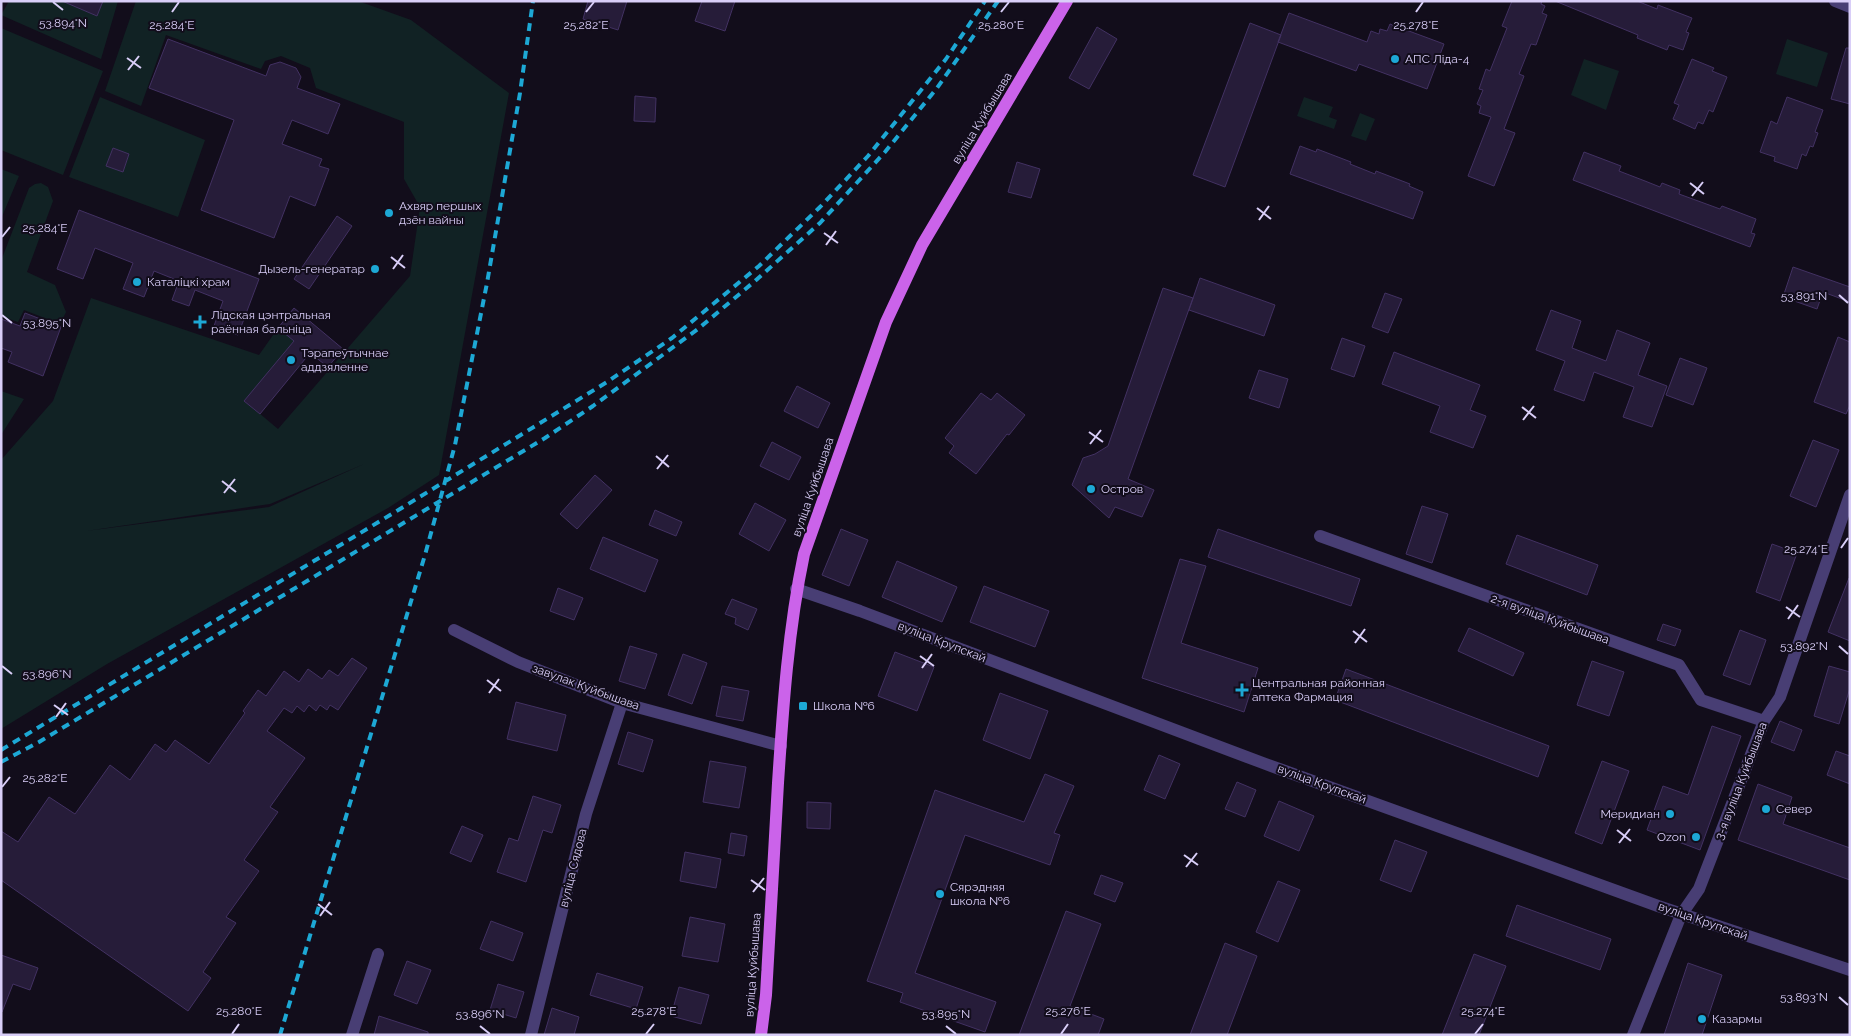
<svg xmlns="http://www.w3.org/2000/svg" width="1851" height="1036" font-family="Raleway,sans-serif">
	<style>
		.green { fill: #112224; fill-rule: evenodd }
		.building { fill: #261c39; stroke: #423162 }
		.lines { fill: none; stroke-linecap: round; stroke-linejoin: round }
		.minor { stroke: #483e74; stroke-width: 12 }
		.major { stroke: #cb63ea; stroke-width: 12 }
		.rail { stroke: #1da8d5; stroke-width: 4; stroke-dasharray: 8 6; stroke-linecap: butt }
		.ticks { fill: none; stroke: #d9cef8; stroke-width: 2 }
		.poi-dot { fill: #1da8d5; stroke: #120d1b; stroke-width: 2 }
		.labels { text-anchor: middle; stroke-width: 4; stroke-linejoin: round; paint-order: stroke }
		.poi-label { font-size: 12px; fill: #d9cef8; stroke: #120d1b; text-anchor: start }
		.street-label { font-size: 12px; fill: #d9cef8; stroke: #120d1b }
		.ticks-label { font-size: 12px; text-anchor: middle; fill: #d9cef8; stroke: #120d1b; stroke-width: 4; stroke-linejoin: round; paint-order: stroke }
	</style>
	<rect width="100%" height="100%" fill="#120d1b"/>
	<path class="green" d="M9,1h109l-17,58 -100,-44z
		M136,1h222l53,19 98,73 -70,382 -51,33 -281,156 -106,65v-269l52,-59 38,-103 168,57 19,-27 16,13 -49,60 33,28 132,-153 10,-69 -16,-28v-57l-88,-34 -6,-20 -29,-12 -16,5 -4,8 -95,-34 -25,71 -36,-15zM364,464l-95,43 -183,24 184,-27z
		M1,28l102,43 -40,104 -62,-25z
		M1787,39l41,14 -11,34 -41,-13z
		M1584,59l35,12 -13,39 -35,-15z
		M100,97l105,43 -27,77 -109,-40z
		M1304,97l29,10 -4,10 8,3 -3,9 -37,-13z
		M1360,113l15,6 -9,22 -15,-5z
		M1,169l18,7 -18,43z
		M41,183l7,4 5,14 -26,71 28,13 11,27 -6,12 -36,-14 -6,12 -17,-6v-55l28,-73 6,-4z
		M1,391l23,8 -23,36z"/>
	<path class="building" d="M62,1h41l-6,15z
		M588,1h39l-9,29 -35,-11z
		M702,1h33l-10,30 -30,-10z
		M1512,1h30l-1,3 4,2 -3,7 5,2 -11,30 -5,-1 -12,30 5,2 -20,53 11,4 -21,53 -26,-10 23,-59 -12,-4 2,-7 -4,-2 6,-14 -4,-1 7,-20 4,2 17,-43 -5,-2z
		M1555,1h82l20,8 1,-4 34,13 -6,14 3,1 -6,17 -14,-5 -2,5 -30,-12 1,-3z
		M1289,13l78,29 4,-11 8,3 1,-5 7,2 3,-7 54,20 -17,45 -68,-25 -3,7 -78,-29z
		M1250,23l31,12 -56,152 -32,-12z
		M1097,27l20,12 -28,50 -20,-11z
		M168,39l98,37 4,-11 10,-3 16,6 5,9 -4,11 43,16 -12,30 -36,-14 -10,24 40,15 -3,7 10,3 -14,37 -25,-10 -16,42 -73,-28 33,-90 -85,-32z
		M1846,48h4v56l-19,-5z
		M1692,59l22,9 -2,3 15,6 -14,35 -4,-2 -6,14 -5,-2 -3,7 -22,-10 6,-14 -5,-2z
		M635,96l21,2 -1,24 -21,-1z
		M1787,97l36,13 -8,22 3,1 -5,14 -3,-1 -4,10 -4,-2 -5,15 -23,-8 1,-4 -15,-5 11,-31 6,3z
		M1300,146l16,6 1,-3 34,13 -1,2 25,10 1,-3 34,13 -1,2 14,6 -10,27 -123,-45z
		M113,148l16,6 -6,18 -17,-6z
		M1584,152l37,14 -2,5 26,10 15,6 2,-4 18,7 -1,4 41,15 2,-3 34,13 -5,14 4,1 -5,13 -177,-67z
		M1017,162l23,7 -9,29 -23,-6z
		M79,210l180,69 -21,56 -24,-9 9,-25 -28,-11 -6,16 -17,-6 7,-19 -25,-10 -10,26 -21,-8 10,-26 -38,-15 -12,31 -26,-10z
		M337,216l15,10 -43,63 -15,-10z
		M1793,267l57,20v15l-27,-10 -6,17 -34,-12z
		M1200,278l75,27 -11,31 -75,-26z
		M1163,288l30,10 -65,181 26,11 -12,27 -27,-10 -6,11 -37,-33 11,-27 12,-4 13,-8z
		M1385,293l17,6 -14,34 -16,-6z
		M294,308l49,41 -15,18 -18,-14 -50,61 -16,-13 50,-60 -16,-13z
		M1551,310l30,11 -9,27 34,13 11,-31 33,13 -12,32 29,11 -15,41 -29,-10 11,-30 -40,-15 -10,29 -30,-11 11,-29 -29,-11z
		M25,313l36,14 -18,49 -35,-14 4,-10 -11,-4v-29l19,7z
		M1838,337l12,5v63l-4,9 -32,-12z
		M1342,338l23,8 -11,31 -23,-8z
		M1394,352l86,33 -10,25 16,6 -13,32 -43,-16 10,-26 -58,-22z
		M1680,358l27,10 -14,37 -27,-10z
		M1259,370l29,9 -9,29 -30,-10z
		M797,386l33,17 -12,25 -34,-17z
		M981,393l10,7 6,-7 28,22 -16,20 -2,-1 -31,40 -27,-21 5,-7 -9,-8z
		M1813,440l26,10 -23,57 -26,-11z
		M772,442l29,15 -12,23 -29,-14z
		M595,475l17,15 -35,39 -17,-15z
		M755,503l31,17 -17,31 -30,-17z
		M1422,506l26,8 -16,49 -26,-9z
		M655,510l27,12 -6,14 -27,-11z
		M841,529l27,11 -19,46 -27,-11z
		M1218,529l142,50 -9,27 -143,-49z
		M1517,535l81,30 -11,30 -81,-31z
		M603,537l55,23 -13,32 -55,-23z
		M1772,544l25,9 -17,48 -24,-9z
		M1180,559l26,7 -25,77 77,25 -14,44 -102,-34z
		M897,561l60,26 -15,35 -60,-25z
		M1849,578h1v63l-22,-9z
		M984,586l65,25 -14,36 -65,-25z
		M558,588l25,10 -9,22 -24,-9z
		M732,599l25,10 -9,21 -13,-6 1,-6 -11,-4z
		M1663,624l18,6 -6,16 -18,-6z
		M1469,628l55,25 -11,23 -55,-25z
		M1740,630l26,10 -16,45 -27,-10z
		M630,646l27,8 -12,35 -26,-8z
		M895,652l39,15 -17,44 -39,-15z
		M683,654l24,9 -15,41 -24,-9z
		M352,658l15,10 -29,42 -8,-5 -3,5 -7,-5 -4,6 -7,-6 -5,7 -7,-6 -5,7 -8,-5 -17,23 38,27 -35,49 8,5 -34,48 15,11 -33,46 10,6 -33,49 8,6 -23,33 -187,-131v-49l17,11 31,-45 26,17 35,-49 20,15 25,-36 11,8 9,-12 34,24 36,-51 -2,-2 15,-21 8,6 18,-25 15,11 9,-13 14,10 7,-9 9,6z
		M1592,661l32,11 -15,44 -32,-11z
		M1829,666l21,6v16l-11,36 -25,-8z
		M1346,669l203,77 -11,31 -203,-77z
		M722,686l27,5 -6,30 -27,-5z
		M1000,693l48,18 -18,48 -47,-19z
		M516,702l50,13 -9,36 -50,-12z
		M1780,721l22,9 -8,21 -23,-9z
		M1712,726l29,10 -41,114 -53,-20 16,-44 25,9z
		M628,732l25,8 -10,32 -25,-8z
		M1836,751l14,5v28l-23,-9z
		M1159,755l21,9 -15,35 -21,-9z
		M710,761l36,6 -7,41 -36,-6z
		M1602,761l27,10 -27,73 -27,-11z
		M1045,774l29,12 -20,47 6,2 -10,30 -85,-30 -50,138 81,29 -11,30 -85,-30 3,-9 -36,-12 68,-191 89,32z
		M1237,782l19,8 -11,27 -20,-8z
		M1758,784l34,13 -9,27 67,24v32l-112,-40z
		M533,796l28,9 -9,28 -9,-3 -17,52 -29,-10 12,-34 9,3z
		M1279,801l35,15 -15,35 -35,-15z
		M807,802l24,1 -1,26 -23,-1z
		M462,826l21,9 -12,27 -21,-9z
		M731,833l16,3 -3,20 -16,-3z
		M1395,840l32,12 -16,40 -31,-12z
		M685,852l36,7 -5,29 -36,-7z
		M1101,875l22,8 -8,19 -21,-8z
		M1278,881l22,9 -22,52 -22,-10z
		M1517,905l94,34 -11,31 -94,-34z
		M1066,911l35,13 -31,82 34,13 -6,16h-79z
		M690,917l35,7 -7,38 -36,-6z
		M491,921l32,12 -10,28 -33,-12z
		M1225,943l32,13 -30,79h-37z
		M1474,954l32,12 -27,69h-37z
		M1,955l37,13 -8,22 -17,-6 -11,28z
		M407,961l24,9 -14,34 -23,-9z
		M1688,963l34,12 -20,60h-38z
		M597,973l46,14 -7,22 -46,-14z
		M498,984l26,8 -8,26 -26,-8z
		M679,987l30,8 -8,29 -30,-8z
		M552,1008l27,9 -5,18h-30z
		M379,1016l49,16v3h-54z"/>
	<g class="lines">
		<path class="minor" d="M1835,1l15,6
			M1320,536l359,129 22,35 63,21
			M796,589l64,22 403,152 395,143 192,64
			M454,630l64,32 104,41 159,43
			M352,1035l26,-81
			M531,1035l55,-221 36,-111
			M1633,1035l48,-120 18,-26 65,-168 16,-24 70,-202"/>
		<path class="major" d="M761,1035l5,-40c4,-71 8,-141 12,-212 5,-76 10,-153 26,-229l82,-232 36,-77 145,-244"/>
		<path class="rail" d="M1,750l399,-241 207,-127 65,-44 87,-72 61,-59 48,-51 78,-97 39,-58
			M1,762l38,-20 506,-304 48,-32 105,-77 57,-48 65,-58 65,-71 52,-64 61,-87
			M280,1035l145,-480 30,-110 32,-162 33,-190 13,-92"/>
	</g>
	<path class="ticks" d="M53,2l10,8M172,12l7,-10M586,12l8,-10M1001,12l8,-10M1416,12l7,-10M127,58l14,10M128,70l11,-14M1690,183l14,11M1692,196l11,-14M1257,208l14,11M1259,220l10,-14M824,233l14,10M2,237l8,-10M826,245l10,-14M391,257l14,11M393,269l10,-14M1839,295l9,8M2,315l10,8M1522,407l14,11M1523,420l11,-14M1089,432l14,10M1090,444l11,-14M656,456l13,11M657,469l11,-14M222,481l14,11M224,493l11,-14M1841,548l7,-10M1786,607l14,10M1788,619l10,-14M1353,631l14,11M1355,643l10,-14M1839,646l9,8M920,656l14,10M2,666l10,8M922,668l10,-14M487,680l14,11M489,693l10,-14M54,705l14,10M56,717l10,-14M2,787l8,-10M1617,830l14,11M1619,843l11,-14M1184,855l14,10M1186,867l11,-14M751,880l14,10M753,892l11,-14M318,904l14,11M320,916l10,-14M1839,997l9,8M480,1026l10,8M946,1026l10,8M232,1034l7,-10M646,1034l8,-10M1061,1034l7,-10M1475,1034l8,-10"/>
	<g class="poi-dot">
		<circle cx="1395" cy="59" r="5"/>
		<circle cx="389" cy="213" r="5"/>
		<circle cx="375" cy="269" r="5"/>
		<circle cx="137" cy="282" r="5"/>
		<path d="M197.5 314.5h5v5h5v5h-5v5h-5v-5h-5v-5h5z"/>
		<circle cx="291" cy="360" r="5"/>
		<circle cx="1091" cy="489" r="5"/>
		<path d="M1239.5 682.5h5v5h5v5h-5v5h-5v-5h-5v-5h5z"/>
		<rect x="798" y="701" width="10" height="10" rx="2.5"/>
		<circle cx="1766" cy="809" r="5"/>
		<circle cx="1670" cy="814" r="5"/>
		<circle cx="1696" cy="837" r="5"/>
		<circle cx="940" cy="894" r="5"/>
		<circle cx="1702" cy="1019" r="5"/>
	</g>
	<g class="labels">
		<g class="poi-label">
			<text x="1405" y="63">АПС Ліда-4</text>
			<text x="399" y="210">Ахвяр першых<tspan x="399" dy="14">дзён вайны</tspan></text>
			<text x="365" y="273" text-anchor="end">Дызель-генератар</text>
			<text x="147" y="286">Каталіцкі храм</text>
			<text x="211" y="319">Лідская цэнтральная<tspan x="211" dy="14">раённая бальніца</tspan></text>
			<text x="301" y="357">Тэрапеўтычнае<tspan x="301" dy="14">аддзяленне</tspan></text>
			<text x="1101" y="493">Остров</text>
			<text x="1252" y="687">Центральная районная<tspan x="1252" dy="14">аптека Фармация</tspan></text>
			<text x="813" y="710">Школа №6</text>
			<text x="1776" y="813">Север</text>
			<text x="1660" y="818" text-anchor="end">Меридиан</text>
			<text x="1686" y="841" text-anchor="end">Ozon</text>
			<text x="950" y="891">Сярэдняя<tspan x="950" dy="14">школа №6</tspan></text>
			<text x="1712" y="1023">Казармы</text>
		</g>
		<g class="street-label">
			<text transform="translate(982 118) rotate(-59)" y="4">вуліца Куйбышава</text>
			<text transform="translate(813 487) rotate(-71)" y="4">вуліца Куйбышава</text>
			<text transform="translate(1550 619) rotate(20)" y="4">2-я вуліца Куйбышава</text>
			<text transform="translate(942 642) rotate(21)" y="4">вуліца Крупскай</text>
			<text transform="translate(586 687) rotate(20)" y="4">завулак Куйбышава</text>
			<text transform="translate(1741 781) rotate(-69)" y="4">3-я вуліца Куйбышава</text>
			<text transform="translate(1322 784) rotate(20)" y="4">вуліца Крупскай</text>
			<text transform="translate(573 868) rotate(-76)" y="4">вуліца Сядова</text>
			<text transform="translate(1703 921) rotate(19)" y="4">вуліца Крупскай</text>
			<text transform="translate(753 965) rotate(-86)" y="4">вуліца Куйбышава</text>
		</g>
	</g>
	<g class="ticks-label">
		<text x="63" y="27">53.894°N</text>
		<text x="172" y="29">25.284°E</text>
		<text x="586" y="29">25.282°E</text>
		<text x="1001" y="29">25.280°E</text>
		<text x="1416" y="29">25.278°E</text>
		<text x="45" y="232">25.284°E</text>
		<text x="1804" y="300">53.891°N</text>
		<text x="47" y="327">53.895°N</text>
		<text x="1806" y="553">25.274°E</text>
		<text x="1804" y="650">53.892°N</text>
		<text x="47" y="678">53.896°N</text>
		<text x="45" y="782">25.282°E</text>
		<text x="1804" y="1001">53.893°N</text>
		<text x="239" y="1015">25.280°E</text>
		<text x="654" y="1015">25.278°E</text>
		<text x="1068" y="1015">25.276°E</text>
		<text x="1483" y="1015">25.274°E</text>
		<text x="480" y="1018">53.896°N</text>
		<text x="946" y="1018">53.895°N</text>
	</g>
	<rect width="1851" height="1036" fill="none" stroke="#d9cef8" stroke-width="5"/>
</svg>
